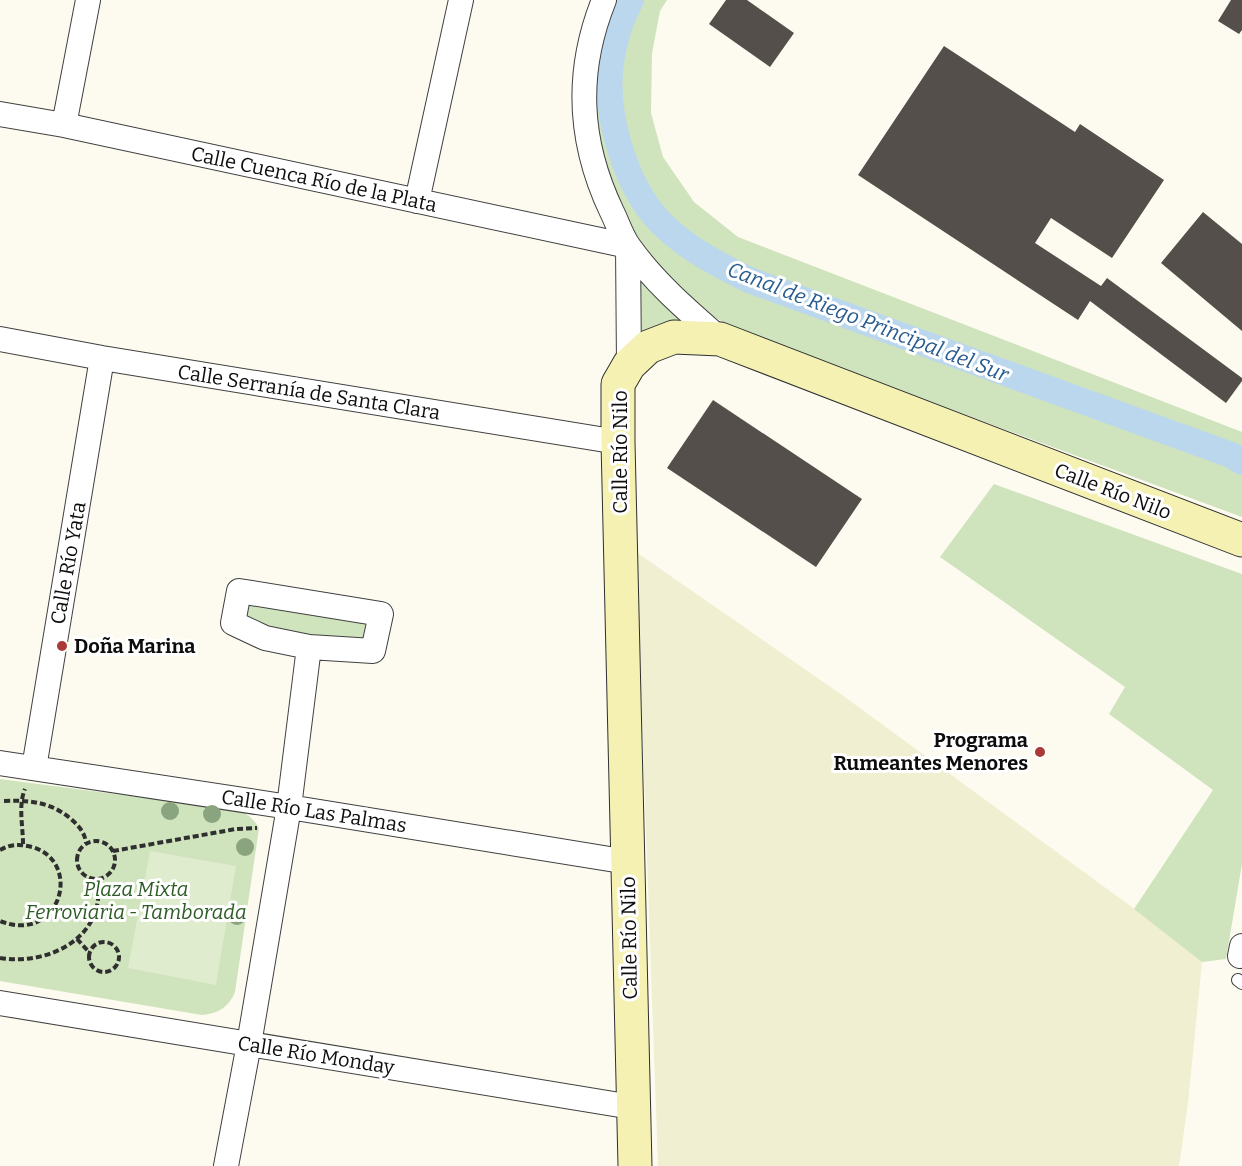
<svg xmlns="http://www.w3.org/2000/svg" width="1242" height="1166" font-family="Bitter,serif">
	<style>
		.farmland { fill: #f0efd2 }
		.green { fill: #cfe3bd }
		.pitch { fill: #dfecce }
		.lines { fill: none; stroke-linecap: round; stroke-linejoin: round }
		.canal { stroke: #bad7ee; stroke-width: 26 }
		.building { fill: #544f4b }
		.lane-casing { stroke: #404040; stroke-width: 14 }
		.street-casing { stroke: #404040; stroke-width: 26 }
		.secondary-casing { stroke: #2f2f2f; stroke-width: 35 }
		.path { stroke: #2f2f2f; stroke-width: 4; stroke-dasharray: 6 3; stroke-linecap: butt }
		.lane { stroke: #fff; stroke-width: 12 }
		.street { stroke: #fff; stroke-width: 24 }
		.secondary { stroke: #f4f1b3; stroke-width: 33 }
		.tree { fill: #8ba480 }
		.poi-dot { fill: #ab3937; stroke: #fff; stroke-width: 2 }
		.labels { text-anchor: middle; stroke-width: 6; stroke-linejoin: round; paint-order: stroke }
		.street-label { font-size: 20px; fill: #0d0d0d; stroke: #fff }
		.poi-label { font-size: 20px; font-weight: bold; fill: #0d0d0d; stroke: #fff; text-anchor: start }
		.park-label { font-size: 20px; font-style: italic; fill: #2e5c26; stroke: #fff }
		.water-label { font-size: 21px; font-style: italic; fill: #275b8e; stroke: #fff }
	</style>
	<rect width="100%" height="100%" fill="#fdfbef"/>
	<path class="farmland" d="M636,552l206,143 328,240 32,27 -14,141 -9,63h-521z"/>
	<path class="green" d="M616,0h51l-7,11 -8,42 -1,60 12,44 31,45 44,35 504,195v85l-501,-185 -38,-21 -74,-78 -33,-93 -2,-74 11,-38z
		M640,273l47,49 -51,20z
		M994,484l248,90v290l-16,95 -24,3 -68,-53 79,-119 -104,-76 16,-27 -185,-130z
		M246,601l125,20 -5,21 -97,-12 -27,-12z
		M0,779l237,31c11,4 16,8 22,18l-24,164c-6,15 -17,22 -33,23l-202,-34z"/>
	<path class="pitch" d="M150,851l86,15 -20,119 -88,-17z"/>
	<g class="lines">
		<path class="canal" d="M631,0c-9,17 -16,37 -19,56 -10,52 12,129 49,167 25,25 56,41 88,57l482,175 11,7"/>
	</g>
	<path class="building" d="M726,0h21l47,33 -24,34 -61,-43z
		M1231,0h11v30l-3,4 -21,-13z
		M944,46l131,86 5,-8 84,56 -52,78 -61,-40 -16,25 66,43 6,-8 135,100v3l-16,22 -136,-102 -12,19 -220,-145z
		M1203,212l39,32v87l-81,-68z
		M713,400l149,99 -46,68 -149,-99z"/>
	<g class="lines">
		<g class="lane-casing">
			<path id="lane" d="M1238,980l4,3"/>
		</g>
		<g class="street-casing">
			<path id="street" d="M604,0c-29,72 -26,141 8,212 6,12 10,26 18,36 25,35 58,63 90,91
				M0,114l64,11 564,121
				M64,125l24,-125
				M417,201l44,-201
				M628,246l1,119
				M0,339l102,19 516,84
				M239,591l142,23 -8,37 -64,-4 -44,-9 -32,-15z
				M0,763l289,44 339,55
				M34,768l68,-410
				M1240,956l2,-10
				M0,1003l632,104
				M226,1166l23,-122 40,-237 20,-160"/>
		</g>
		<g class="secondary-casing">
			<path id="secondary" d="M635,1166l-17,-724v-58l11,-19 19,-18 26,-10 46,2 522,201"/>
		</g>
		<path class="path" d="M4,801c26,-1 47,1 67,18 8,7 14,14 15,24
			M77 860a19 19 0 1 1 38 0a19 19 0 1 1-38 0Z
			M23,844c0,-18 -5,-39 2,-55
			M0,850c10,-6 20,-6 32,-3 52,15 28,98 -32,74
			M113,851l123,-22 21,-1
			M77,939l12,13
			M89 957a15 15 0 1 1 30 0a15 15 0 1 1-30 0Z
			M0,958c50,8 108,-22 97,-79"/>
		<use href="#lane" class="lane"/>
		<use href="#street" class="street"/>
		<use href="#secondary" class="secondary"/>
	</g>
	<g class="tree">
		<circle cx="170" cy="811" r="9"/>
		<circle cx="212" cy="814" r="9"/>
		<circle cx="245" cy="847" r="9"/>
		<circle cx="237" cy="916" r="9"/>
	</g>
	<g class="poi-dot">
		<circle cx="62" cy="646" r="6"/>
		<circle cx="1040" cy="752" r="6"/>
	</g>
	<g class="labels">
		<g class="street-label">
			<text transform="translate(314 179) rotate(12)" y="7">Calle Cuenca Río de la Plata</text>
			<text transform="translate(309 392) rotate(9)" y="7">Calle Serranía de Santa Clara</text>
			<text transform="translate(620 452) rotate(-90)" y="7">Calle Río Nilo</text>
			<text transform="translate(1113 491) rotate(21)" y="7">Calle Río Nilo</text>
			<text transform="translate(68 563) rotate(-80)" y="7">Calle Río Yata</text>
			<text transform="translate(314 811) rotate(9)" y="7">Calle Río Las Palmas</text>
			<text transform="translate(629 938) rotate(-91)" y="7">Calle Río Nilo</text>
			<text transform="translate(316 1055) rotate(9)" y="7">Calle Río Monday</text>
		</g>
		<g class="poi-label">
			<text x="74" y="653">Doña Marina</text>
			<text x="1028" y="747" text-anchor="end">Programa<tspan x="1028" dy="23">Rumeantes Menores</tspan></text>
		</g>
		<g class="park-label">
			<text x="136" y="896">Plaza Mixta<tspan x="136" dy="23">Ferroviaria - Tamborada</tspan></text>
		</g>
		<g class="water-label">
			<text transform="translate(868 322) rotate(21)" y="7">Canal de Riego Principal del Sur</text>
		</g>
	</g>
</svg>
